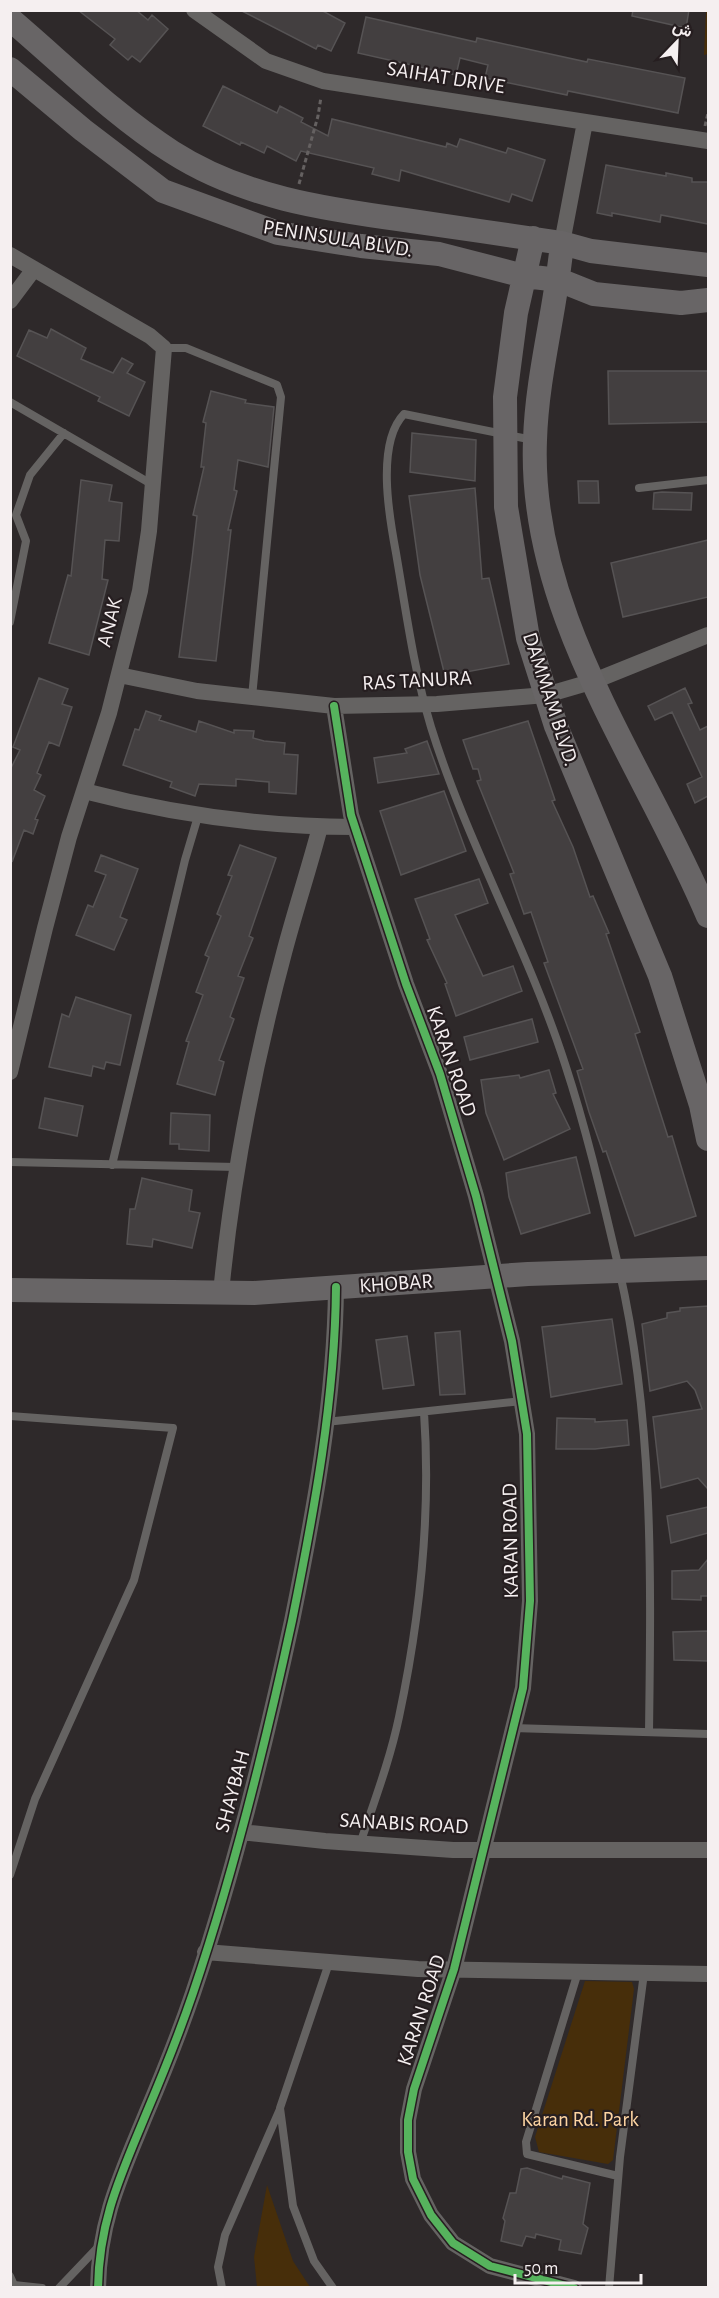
<svg xmlns="http://www.w3.org/2000/svg" width="719" height="2298" font-family="'Alegreya Sans',Vazirmatn,sans-serif">
	<style>
		.green { fill: #472e0a }
		.building { fill: #433f40; stroke: #565354; stroke-width: 1.5 }
		.lines { fill: none; stroke-linecap: round; stroke-linejoin: round }
		.path { stroke: #656161; stroke-width: 3; stroke-dasharray: 4.5 3; stroke-linecap: butt }
		.lane { stroke: #656362; stroke-width: 8 }
		.street { stroke: #656362; stroke-width: 16 }
		.secondary { stroke: #686566; stroke-width: 24 }
		.cycleway-casing { stroke: #261e20; stroke-width: 11 }
		.cycleway { stroke: #56b35d; stroke-width: 8 }
		.labels { text-anchor: middle; stroke-width: 4.5; stroke-linejoin: round; paint-order: stroke }
		.street-label { font-size: 21px; fill: #f5eff0; stroke: #261e20 }
		.park-label { font-size: 21px; fill: #fdd4a2; stroke: #261e20 }
	</style>
	<rect width="100%" height="100%" fill="#2e292a"/>
	<path class="green" d="M706,11h2v43l-4,1z
		M585,1981l47,1 2,7 -21,171 -5,4 -69,-12 -4,-15z
		M267,2185l26,76 17,26h-53l-3,-30z"/>
	<path class="building" d="M78,10h58l12,10 4,-5 16,14 -28,33 -8,-6 -4,4 -18,-15 5,-6z
		M240,10h81l24,13 -14,28 -13,-6 -2,4z
		M633,10h56l-3,18 -54,-12z
		M366,17l110,25 1,-4 110,24 1,-3 97,19 -7,35 -110,-22 -1,4 -82,-17 3,-13 -28,-7 -4,17 -98,-22z
		M223,86l54,27 3,-7 23,12 -2,4 27,14 4,-17 114,28 1,-4 10,4 3,-8 46,14 2,-5 37,12 -13,41 -20,-7 -3,8 -108,-32 -2,11 -27,-7 2,-6 -73,-17 -5,10 -29,-15 -3,7 -23,-11 -1,3 -37,-19z
		M606,165l60,11v-3l26,5v4h16v42l-47,-9 -1,7 -48,-9v3l-15,-3z
		M51,329l35,19 -5,11 32,14 9,-15 11,6 -6,9 18,9 -16,34 -31,-15 2,-4 -83,-41 12,-26 18,8z
		M608,371h100v51l-99,2z
		M211,391l35,9 -1,3 29,4 -6,60 -30,-7 -4,30 3,1 -9,39h3l-15,131 -37,-4 13,-98 5,-43 -4,-1 11,-48h-3l5,-44 -3,-1z
		M412,433l64,7 -1,41 -65,-9z
		M81,480l31,5 -3,16 13,2 -3,38 -14,-1 -3,39 6,1 -19,75 -40,-12 19,-68 3,1z
		M578,481h20l1,22h-20z
		M475,488l7,91 7,-1 20,86 -64,12 -25,-101 -11,-79z
		M662,492l30,1 -1,17 -38,-1 1,-16z
		M708,540v57l-85,20 -12,-54z
		M39,678l29,11 -6,15 10,3 -13,39 -10,-4 -12,31 4,2 -7,15 11,6 -10,23 3,1 -5,14 -9,-4 -12,32 -2,-92 10,-20 -7,-3z
		M685,688l7,15 -4,1 12,26 8,-4v70l-13,7 -8,-19 15,-7 -30,-65 -17,8 -7,-14z
		M146,711l15,5 -2,4 37,12 3,-11 35,12v-3l20,1 -1,7 11,3 21,2 -1,11 14,1 -2,39 -27,-2v-10l-33,-3v7l-37,-2 -4,12 -25,-9 2,-5 -49,-17 12,-36 4,1z
		M528,721l27,79 -3,1 21,46 17,50 3,-1 16,37 -3,1 34,98 -5,2 33,103 4,-1 24,80 -61,20 -29,-85 -3,1 -14,-40 -12,-41 6,-2 -39,-106 4,-1 -17,-50 -7,2 -14,-40 4,-1 -37,-92 4,-1 -3,-11h-5l-10,-29z
		M427,741l12,33 -61,9 -4,-25 33,-5 -2,-4z
		M444,791l22,60 -65,24 -21,-64z
		M240,845l36,13 -27,78 4,2 -15,38 6,2 -14,39 4,2 -15,41 5,2 -9,33 -38,-11 12,-42 -3,-1 17,-46 -7,-3 13,-35 -4,-2 16,-39 -4,-2 15,-38 -4,-1z
		M101,855l37,14 -18,48 7,3 -13,30 -38,-15 12,-30 5,2 13,-32 -11,-4z
		M479,879l9,24 -33,12 28,61 30,-10 9,25 -66,25 -11,-32 2,-1 -20,-43 3,-1 -15,-40z
		M76,997l55,18 -11,50 -14,-3 -2,7 -11,-3 -2,10 -42,-9 13,-53 7,3z
		M532,1019l6,23 -68,18 -6,-23z
		M549,1070l7,23 -3,1 17,35 -66,31 -18,-47 -5,-33 38,-5 1,3z
		M45,1098l38,8 -6,30 -38,-8z
		M171,1113l39,2 -1,36 -30,-2v-5h-9z
		M576,1157l14,56 -69,21 -12,-37 -3,-24z
		M142,1178l50,12 -3,21 11,2 -8,35 -39,-9 -1,8 -25,-3 3,-35h5z
		M708,1306v183l-10,-11 -37,10 -8,-71 49,-8 -7,-19 -8,-9 -37,10 -8,-67 25,-6v-5l13,-2v-3z
		M612,1319l10,65 -71,13 -9,-70z
		M460,1331l5,63 -25,1 -5,-62z
		M407,1336l7,49 -31,4 -7,-49z
		M557,1418l38,1v3l32,-2 2,25 -34,4h-39z
		M708,1507v26l-37,10 -4,-27z
		M708,1559v37h-7v4l-29,-1v-28l27,-1z
		M708,1631v30l-34,-1 -1,-28z
		M527,2168l35,11 1,-3 27,7 -7,41 5,4 -7,26 -22,-4 2,-10 -25,-6 -1,4 -9,-2 -4,10 -21,-5 4,-20 -2,-3 7,-25h6l5,-24z"/>
	<g class="lines">
		<path class="path" d="M705,126l3,-13
			M299,184l19,-68 3,-19"/>
		<path class="lane" d="M164,348h22l91,37 4,12 -29,300
			M10,402l143,83
			M533,440l-129,-26c-28,29 -15,102 -8,139 10,58 18,118 35,174 36,116 97,222 134,337 22,67 38,137 54,205 35,151 32,309 30,463
			M639,488l69,-8
			M10,622l16,-81 -10,-26 14,-40 34,-42
			M10,1162l226,5
			M112,1165l73,-305 14,-47
			M10,1416l163,12 -39,152 -99,219 -25,76
			M326,1422l196,-21
			M513,1728l195,6
			M360,1844c14,-42 30,-84 39,-127 21,-99 32,-204 25,-305
			M329,1963l-49,145 13,98 21,55 19,27
			M578,1972l-52,170 1,12 91,22
			M10,2276l4,9 28,3
			M59,2288l41,-43
			M222,2288l-4,-21 7,-32 55,-126
			M609,2288l11,-131 24,-184"/>
		<path class="street" d="M194,10l72,51 57,20 385,60
			M562,243l23,-121
			M10,255l140,81 14,12 -15,183 -9,60 -31,122 -40,124 -24,91 -35,144
			M10,301l24,-32
			M119,675l78,16 137,15 103,-2 109,-9 48,-14 114,-46
			M334,706l17,109 55,169 34,90 36,122 36,145 15,93 3,167 -7,87 -69,281 -40,120 -6,31v32l5,27 18,36 22,28 37,23 84,22
			M84,791c88,23 181,36 271,36
			M221,1293c11,-115 33,-228 63,-340 11,-42 25,-84 36,-126
			M241,1832l84,9 128,9h255
			M205,1952l213,17 290,5
			M98,2288c1,-68 23,-113 48,-174 17,-40 33,-80 47,-121 41,-121 72,-247 99,-372 22,-109 43,-221 44,-334"/>
		<path class="secondary" d="M10,19c53,45 104,96 162,133 70,45 152,57 233,68 52,8 105,15 157,23l29,8 117,14
			M10,69l73,61 80,61 115,42 83,13 78,8 85,22 35,4 35,14 87,9 27,-3
			M533,238l-17,75 -11,84 1,110 22,131 28,88 104,250 41,129 7,34
			M562,243c-6,66 -25,131 -27,197 -7,174 108,322 173,476
			M10,1290l244,3 274,-19 180,-6"/>
		<g class="cycleway-casing">
			<path id="cycleway" d="M334,706l17,109 55,169 34,90 36,122 36,145 15,93 3,167 -7,87 -69,281 -40,120 -6,31v32l5,27 18,36 22,28 37,23 84,22
				M98,2288c1,-68 23,-113 48,-174 17,-40 33,-80 47,-121 41,-121 72,-247 99,-372 22,-109 43,-221 44,-334"/>
		</g>
		<use href="#cycleway" class="cycleway"/>
	</g>
	<g class="labels">
		<g class="street-label">
			<text transform="translate(446 77) rotate(9)" y="7">SAIHAT DRIVE</text>
			<text transform="translate(338 238) rotate(9)" y="7">PENINSULA BLVD.</text>
			<text transform="translate(109 622) rotate(-76)" y="7">ANAK</text>
			<text transform="translate(417 680) rotate(-3)" y="7">RAS TANURA</text>
			<text transform="translate(551 699) rotate(72)" y="7">DAMMAM BLVD.</text>
			<text transform="translate(452 1061) rotate(71)" y="7">KARAN ROAD</text>
			<text transform="translate(396 1283) rotate(-4)" y="7">KHOBAR</text>
			<text transform="translate(510 1541) rotate(-91)" y="7">KARAN ROAD</text>
			<text transform="translate(232 1791) rotate(-75)" y="7">SHAYBAH</text>
			<text transform="translate(404 1823) rotate(3)" y="7">SANABIS ROAD</text>
			<text transform="translate(421 2010) rotate(-72)" y="7">KARAN ROAD</text>
		</g>
		<g class="park-label">
			<text x="580" y="2126">Karan Rd. Park</text>
		</g>
	</g>
	<rect width="719" height="2298" fill="none" stroke="#f5eff0" stroke-width="24"/>
	<g transform="translate(677 42) rotate(23)" stroke="#261e20" stroke-width="4.5" paint-order="stroke">
	<path d="M0-4.5L10 22L0 15L-10 22Z" fill="#f5eff0"/>
	<text y="-9" font-size="16" font-weight="bold" text-anchor="middle" fill="#f5eff0">ش</text>
	</g>
	<path d="M515 2274v9h126v-9" fill="none" stroke="#f5eff0" stroke-width="3"/>
	<text x="524" y="2274" font-size="18" fill="#f5eff0" stroke="#261e20" stroke-width="4.5" paint-order="stroke">50 m</text>
</svg>
